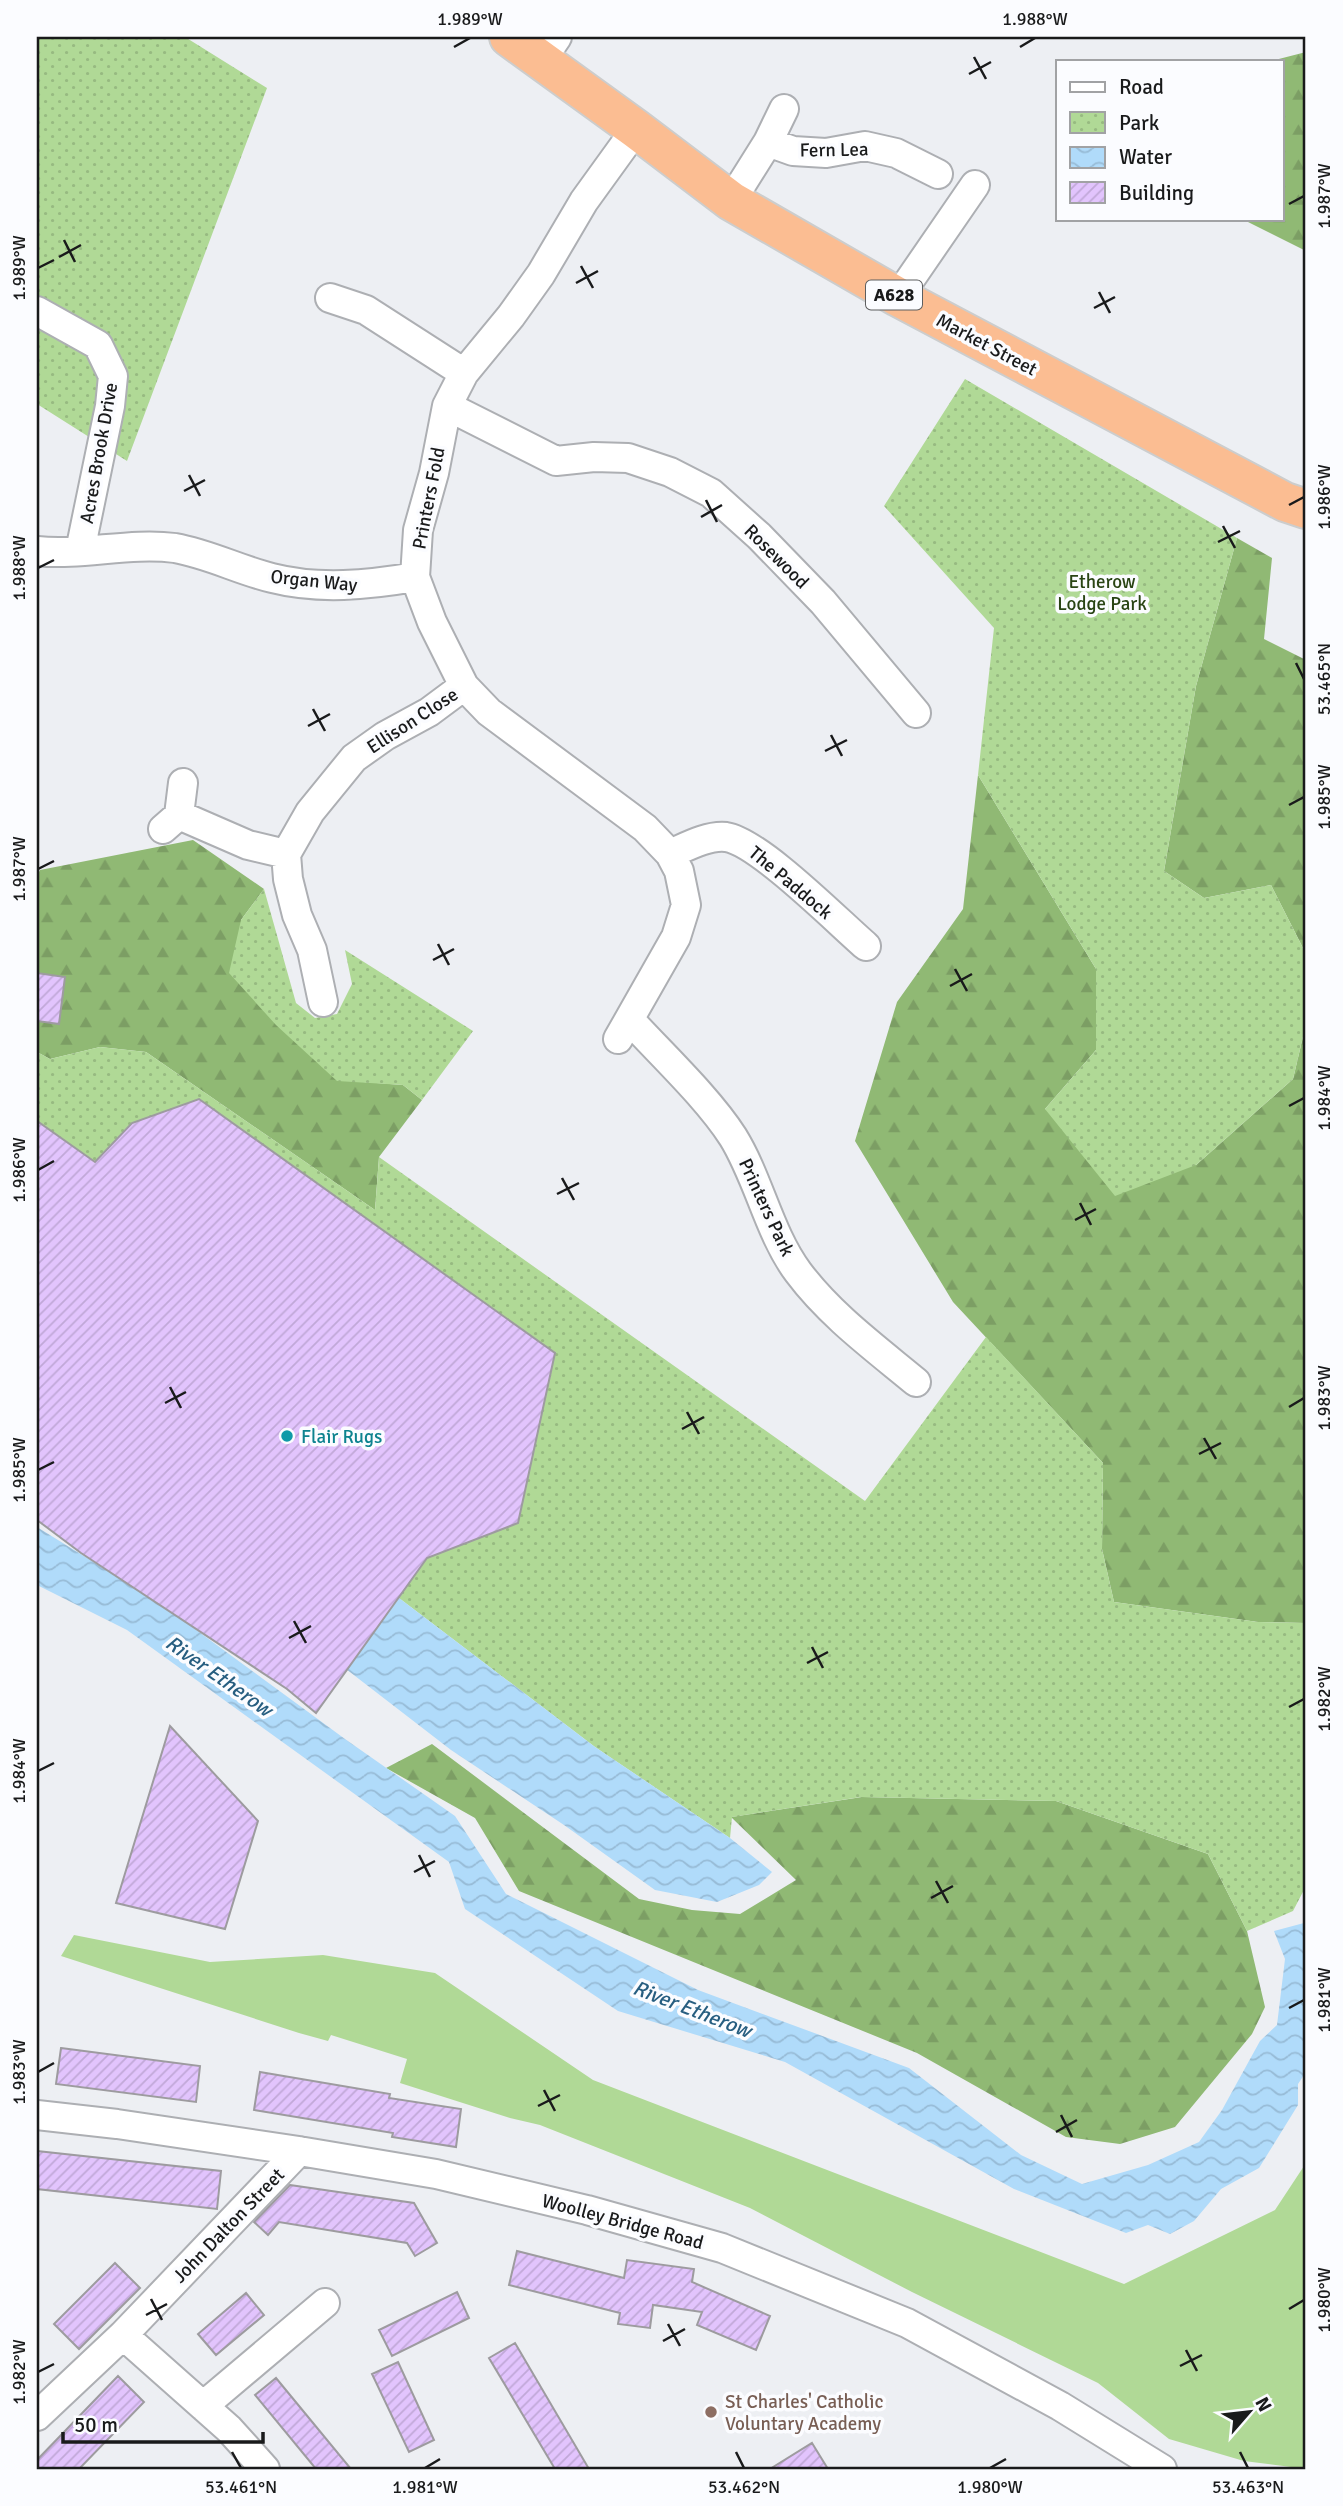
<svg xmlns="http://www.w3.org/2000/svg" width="1343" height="2506" font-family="Signika,sans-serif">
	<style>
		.green { fill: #b0d996 }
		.forest { fill: url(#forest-firs) }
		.park { fill: url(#park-dots) }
		.water { fill: url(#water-waves) }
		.building { fill: url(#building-hatch); stroke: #9d9b9f; stroke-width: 2 }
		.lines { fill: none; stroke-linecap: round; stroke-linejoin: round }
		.minor-casing { stroke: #adafb3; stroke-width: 32 }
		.highway-casing { stroke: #cccdcd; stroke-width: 42 }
		.minor { stroke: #fff; stroke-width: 28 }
		.highway { stroke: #fbbd92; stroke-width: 38 }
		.ticks { fill: none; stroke: #191a1b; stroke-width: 2.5 }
		.culture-dot { fill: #0f9aa8; stroke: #fbfcff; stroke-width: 2.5 }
		.education-dot { fill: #8d6e63; stroke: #fbfcff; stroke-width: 2.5 }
		.labels { text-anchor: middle; stroke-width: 7; stroke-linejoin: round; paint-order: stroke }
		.shield { fill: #fbfcff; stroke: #5d5e5f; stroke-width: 2 }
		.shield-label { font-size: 18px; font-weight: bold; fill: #191a1b }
		.street-label { font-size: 19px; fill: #191a1b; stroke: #fbfcff }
		.park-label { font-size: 19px; fill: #294414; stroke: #fbfcff }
		.culture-label { font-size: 19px; fill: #0d838f; stroke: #fbfcff; text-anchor: start }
		.education-label { font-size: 19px; fill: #785e54; stroke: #fbfcff; text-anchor: start }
		.water-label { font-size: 21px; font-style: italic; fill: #275e80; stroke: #fbfcff }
		.neatline { fill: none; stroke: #191a1b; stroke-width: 2.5 }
		.ticks-label { font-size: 18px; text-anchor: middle; fill: #191a1b }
	</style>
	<defs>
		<pattern id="forest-firs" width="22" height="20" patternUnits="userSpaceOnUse" patternTransform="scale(1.75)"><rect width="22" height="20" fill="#90b974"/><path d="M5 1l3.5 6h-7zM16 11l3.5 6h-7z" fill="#7c9e64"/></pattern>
		<pattern id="park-dots" width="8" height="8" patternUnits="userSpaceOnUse" patternTransform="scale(1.75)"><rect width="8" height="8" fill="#b0d996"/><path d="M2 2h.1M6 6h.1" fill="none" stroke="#97ba81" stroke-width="1.8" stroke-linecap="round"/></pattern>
		<pattern id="water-waves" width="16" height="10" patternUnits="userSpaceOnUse" patternTransform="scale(1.75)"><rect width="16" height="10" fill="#b0dbfa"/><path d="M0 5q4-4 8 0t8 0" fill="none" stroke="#97bbd6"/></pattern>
		<pattern id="building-hatch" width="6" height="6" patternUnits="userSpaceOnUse" patternTransform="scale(1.75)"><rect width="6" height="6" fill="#e2c4fd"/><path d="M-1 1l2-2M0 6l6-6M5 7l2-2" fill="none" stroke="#c1a8d8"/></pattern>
	</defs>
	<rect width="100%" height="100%" fill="#edeff3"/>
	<path class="green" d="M74,1935l136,27 113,-7 112,18 158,107 531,204 151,-74 31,-47v306l-62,-8 -75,-22 -71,-56 -186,-91 -162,-84 -210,-83 -30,-7 -110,-35 7,-24 -76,-24 -3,6 -29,-8 -238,-77z"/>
	<path class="forest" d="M1306,52v199l-64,-32h40v-158h-11z
		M1237,538l35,20 -8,81 42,21v294l-35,-69 -67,13 -40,-27 32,-185z
		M978,775l118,194v81l-51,59 151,56 97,-86 13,-55v599l-48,-1 -144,-20 -12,-53 1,-86 -150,-161 -98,-161 42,-139 66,-93z
		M193,840l71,49 -23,31 96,160 66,5 19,15 -43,57 -4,53 -229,-158 -46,-5 -50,12 -13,-7v-176l3,-6z
		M432,1744l207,155 53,11 48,4 56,-34 -65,-63 131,-20 194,4 152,53 39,77 18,76 -13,27 -77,93 -55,17 -54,-7 -149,-84 -398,-162 -44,-73 -89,-50z"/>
	<path class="park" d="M37,37h148l82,51 -140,373 -90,-57z
		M965,379l272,159 -41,148 -32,185 40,27 67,-13 35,69v70l-13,55 -97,86 -81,31 -70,-87 51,-59v-81l-118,-194 16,-147 -110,-122z
		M264,889l32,114 19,15 22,-4 15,-30 -7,-34 128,81 -51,69 -19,-15 -66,-4 -61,-56 -47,-52 12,-53z
		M100,1047l46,5 229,158 4,-53 486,344 121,-164 117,126 -1,86 12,53 144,20 48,1v263l-13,25 -46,20 -39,-77 -152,-53 -195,-4 -129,20 -2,21 -135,-91 -196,-149 -26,-25 -278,-411 -58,-41v-69l13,7z"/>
	<path class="water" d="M37,1527l121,75 187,137 110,77 51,78 192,96 211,78 112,87 61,29 66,-19 51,-23 23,-32 38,-69 17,-16 8,-66 -11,-28 30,-8 2,-4v153l-8,12v21l-39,63 -38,21 -27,32 -24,13 -22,-9 -22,8 -112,-44 -229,-127 -167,-51 -153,-102 -16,-47 -322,-232 -90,-45z
		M399,1598l196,149 135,91 42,34 -13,13 -42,17 -62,-12 -91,-65 -113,-75 -105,-81z"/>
	<path class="building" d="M37,973l28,4 -6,47 -22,-3z
		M199,1099l356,254 -37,170 -91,35 -111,155 -29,-24 -206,-136 -44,-33v-399l58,41 37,-39z
		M170,1726l88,95 -33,108 -109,-26z
		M61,2048l139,18 -4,36 -140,-18z
		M260,2072l130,22 -1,4 72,11 -5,38 -64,-10 1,-4 -139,-23z
		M37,2151l184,20 -4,38 -180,-20z
		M290,2185l124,18 23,40 -22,13 -8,-13 -128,-21 -11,13 -14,-13z
		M517,2251l107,27 3,-18 67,9 -2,13 78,34 -14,34 -59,-25 5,-13 -49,-7 -3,23 -32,-4 2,-11 -111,-28z
		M115,2263l25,25 -61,61 -25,-25z
		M457,2292l12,26 -77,38 -13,-26z
		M246,2293l18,22 -48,40 -18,-21z
		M515,2343l74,126h-34l-66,-111z
		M398,2362l36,78 -25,12 -37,-78z
		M118,2376l26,26 -65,67h-42v-9z
		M276,2378l75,91h-35l-61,-74z
		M812,2443l16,26h-58z"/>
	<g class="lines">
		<g class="minor-casing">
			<path id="minor" d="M542,59l15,-22
				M768,142l25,9 33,2 39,-7 31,7 42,21
				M731,201l37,-59 16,-33
				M898,297l77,-112
				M330,298l36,12 98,63
				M37,311l61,34 15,31 -3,30 -30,145
				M447,406l109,55 38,-4 34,1 42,14 41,21 48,43 64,66 93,111
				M37,551c45,5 92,-9 138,-3 34,6 64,22 97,30 47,12 96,7 143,-1
				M179,815l4,-32
				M163,829l16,-14 69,30 38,9
				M670,854c16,-7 38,-19 56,-17 33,5 111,84 140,109
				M323,1002l-11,-52 -15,-35 -9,-36 -2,-25 24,-42 44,-54 31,-22 44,-24 35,-26
				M630,1020c32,35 78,78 103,117 26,42 36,96 65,135 32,43 77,76 118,110
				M618,1039l58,-102 10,-32 -7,-34 -9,-17 -25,-26 -156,-116 -25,-26 -32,-64 -17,-45 3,-47 16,-57 13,-67 17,-33 47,-57 30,-42 43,-73 52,-72
				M37,2115l80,9 182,27 137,23 151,36 135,38 185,75 153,83 102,63
				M123,2335l106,94 36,40
				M203,2406l122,-103
				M37,2416l86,-81 176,-184"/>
		</g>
		<g class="highway-casing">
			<path id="highway" d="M509,37l127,92 95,72 167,96 387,205 21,7"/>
		</g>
		<use href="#minor" class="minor"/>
		<use href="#highway" class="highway"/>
	</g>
	<path class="ticks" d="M454,47l16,-9M1020,47l15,-9M974,57l12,22M969,74l22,-12M1289,204l15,-8M64,240l11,22M59,257l22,-12M581,266l12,22M38,268l16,-8M576,283l22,-12M1099,292l11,21M1094,308l21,-11M189,475l11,21M184,491l21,-11M706,500l11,22M1289,505l15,-8M701,517l21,-12M1223,526l12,22M1218,542l22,-11M38,568l16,-8M1296,663l8,16M313,709l12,22M308,726l22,-12M831,735l11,21M825,751l22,-11M1289,805l15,-8M38,869l16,-8M438,944l11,21M433,960l21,-11M955,969l12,22M950,986l22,-12M1289,1106l15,-8M38,1170l16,-9M562,1178l12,22M557,1194l22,-11M1080,1203l11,22M1075,1220l21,-11M170,1387l11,21M165,1403l21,-11M1289,1407l15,-9M687,1412l12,22M682,1429l22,-12M1204,1438l12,21M1199,1454l22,-11M38,1470l16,-8M294,1621l12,22M289,1638l22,-12M812,1647l11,21M807,1663l21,-11M1289,1707l15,-8M38,1771l16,-8M419,1855l11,22M414,1872l21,-11M936,1881l12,22M931,1898l22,-12M1289,2008l15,-8M38,2072l16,-9M544,2090l11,21M538,2106l22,-11M1061,2115l11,22M1056,2132l21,-12M151,2299l11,21M1289,2309l15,-9M146,2315l21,-11M668,2324l12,22M663,2341l22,-12M1186,2350l11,21M1180,2366l22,-11M38,2372l16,-8M232,2452l9,16M736,2452l8,16M1240,2452l8,16M425,2468l15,-9M990,2468l16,-9"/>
	<circle class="culture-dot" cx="287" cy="1436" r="7"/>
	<circle class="education-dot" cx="711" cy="2412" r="7"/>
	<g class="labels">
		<rect class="shield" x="866" y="280.5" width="56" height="29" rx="5"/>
		<g class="shield-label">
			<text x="894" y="301">A628</text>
		</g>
		<g class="street-label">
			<text transform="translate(834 149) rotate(-1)" y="7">Fern Lea</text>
			<text transform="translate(987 344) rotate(28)" y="7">Market Street</text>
			<text transform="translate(98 453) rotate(-80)" y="7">Acres Brook Drive</text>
			<text transform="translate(428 498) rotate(-79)" y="7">Printers Fold</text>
			<text transform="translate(777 556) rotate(45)" y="7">Rosewood</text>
			<text transform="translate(314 580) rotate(6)" y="7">Organ Way</text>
			<text transform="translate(412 720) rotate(-33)" y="7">Ellison Close</text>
			<text transform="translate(791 882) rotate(40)" y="7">The Paddock</text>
			<text transform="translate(767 1207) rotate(65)" y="7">Printers Park</text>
			<text transform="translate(623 2221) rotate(15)" y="7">Woolley Bridge Road</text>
			<text transform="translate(228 2225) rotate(-46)" y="7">John Dalton Street</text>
		</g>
		<g class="park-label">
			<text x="1102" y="588">Etherow<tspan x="1102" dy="22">Lodge Park</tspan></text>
		</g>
		<g class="culture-label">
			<text x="301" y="1443">Flair Rugs</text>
		</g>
		<g class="education-label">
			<text x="725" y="2408">St Charles' Catholic<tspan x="725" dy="22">Voluntary Academy</tspan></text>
		</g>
		<g class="water-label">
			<text transform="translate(219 1676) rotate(35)" y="7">River Etherow</text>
			<text transform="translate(692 2009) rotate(21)" y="7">River Etherow</text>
		</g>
	</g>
	<rect width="1343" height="2506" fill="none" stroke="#fbfcff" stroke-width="77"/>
	<rect x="1056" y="60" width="228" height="161" fill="#fbfcff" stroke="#a1a2a4" stroke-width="2"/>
	<rect x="1070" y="82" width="35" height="10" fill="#ffffff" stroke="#a1a2a4" stroke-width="2"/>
	<text x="1119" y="94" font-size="21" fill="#191a1b">Road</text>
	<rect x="1070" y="112" width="35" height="21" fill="url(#park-dots)" stroke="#a1a2a4" stroke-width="2"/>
	<text x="1119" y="130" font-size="21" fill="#191a1b">Park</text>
	<rect x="1070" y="147" width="35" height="21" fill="url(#water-waves)" stroke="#a1a2a4" stroke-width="2"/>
	<text x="1119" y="164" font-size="21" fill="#191a1b">Water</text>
	<rect x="1070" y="182" width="35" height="21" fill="url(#building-hatch)" stroke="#a1a2a4" stroke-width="2"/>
	<text x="1119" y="200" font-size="21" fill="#191a1b">Building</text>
	<g transform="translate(1249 2412) rotate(62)" stroke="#fbfcff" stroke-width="5" paint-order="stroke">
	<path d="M0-5L12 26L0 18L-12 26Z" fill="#191a1b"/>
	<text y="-10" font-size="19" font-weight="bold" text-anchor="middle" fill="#191a1b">N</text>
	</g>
	<path d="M63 2432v10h200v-10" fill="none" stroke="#191a1b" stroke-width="3.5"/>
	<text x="74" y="2432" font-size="21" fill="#191a1b" stroke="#fbfcff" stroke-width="5" paint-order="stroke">50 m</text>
	<rect x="38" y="38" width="1266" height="2430" class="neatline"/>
	<g class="ticks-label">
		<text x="470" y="25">1.989°W</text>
		<text x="1035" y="25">1.988°W</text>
		<text transform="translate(1324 196) rotate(-90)" y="6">1.987°W</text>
		<text transform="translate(19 268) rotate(-90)" y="6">1.989°W</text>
		<text transform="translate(1324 497) rotate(-90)" y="6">1.986°W</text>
		<text transform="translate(19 568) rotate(-90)" y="6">1.988°W</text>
		<text transform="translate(1324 679) rotate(-90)" y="6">53.465°N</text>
		<text transform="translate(1324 797) rotate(-90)" y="6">1.985°W</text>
		<text transform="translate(19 869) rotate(-90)" y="6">1.987°W</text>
		<text transform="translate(1324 1098) rotate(-90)" y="6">1.984°W</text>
		<text transform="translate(19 1170) rotate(-90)" y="6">1.986°W</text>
		<text transform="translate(1324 1398) rotate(-90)" y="6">1.983°W</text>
		<text transform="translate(19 1470) rotate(-90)" y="6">1.985°W</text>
		<text transform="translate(1324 1699) rotate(-90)" y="6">1.982°W</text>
		<text transform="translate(19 1771) rotate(-90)" y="6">1.984°W</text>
		<text transform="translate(1324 2000) rotate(-90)" y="6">1.981°W</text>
		<text transform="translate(19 2072) rotate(-90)" y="6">1.983°W</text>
		<text transform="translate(1324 2300) rotate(-90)" y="6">1.980°W</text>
		<text transform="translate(19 2372) rotate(-90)" y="6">1.982°W</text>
		<text x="241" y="2493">53.461°N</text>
		<text x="425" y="2493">1.981°W</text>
		<text x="744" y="2493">53.462°N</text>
		<text x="990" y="2493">1.980°W</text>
		<text x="1248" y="2493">53.463°N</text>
	</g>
</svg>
